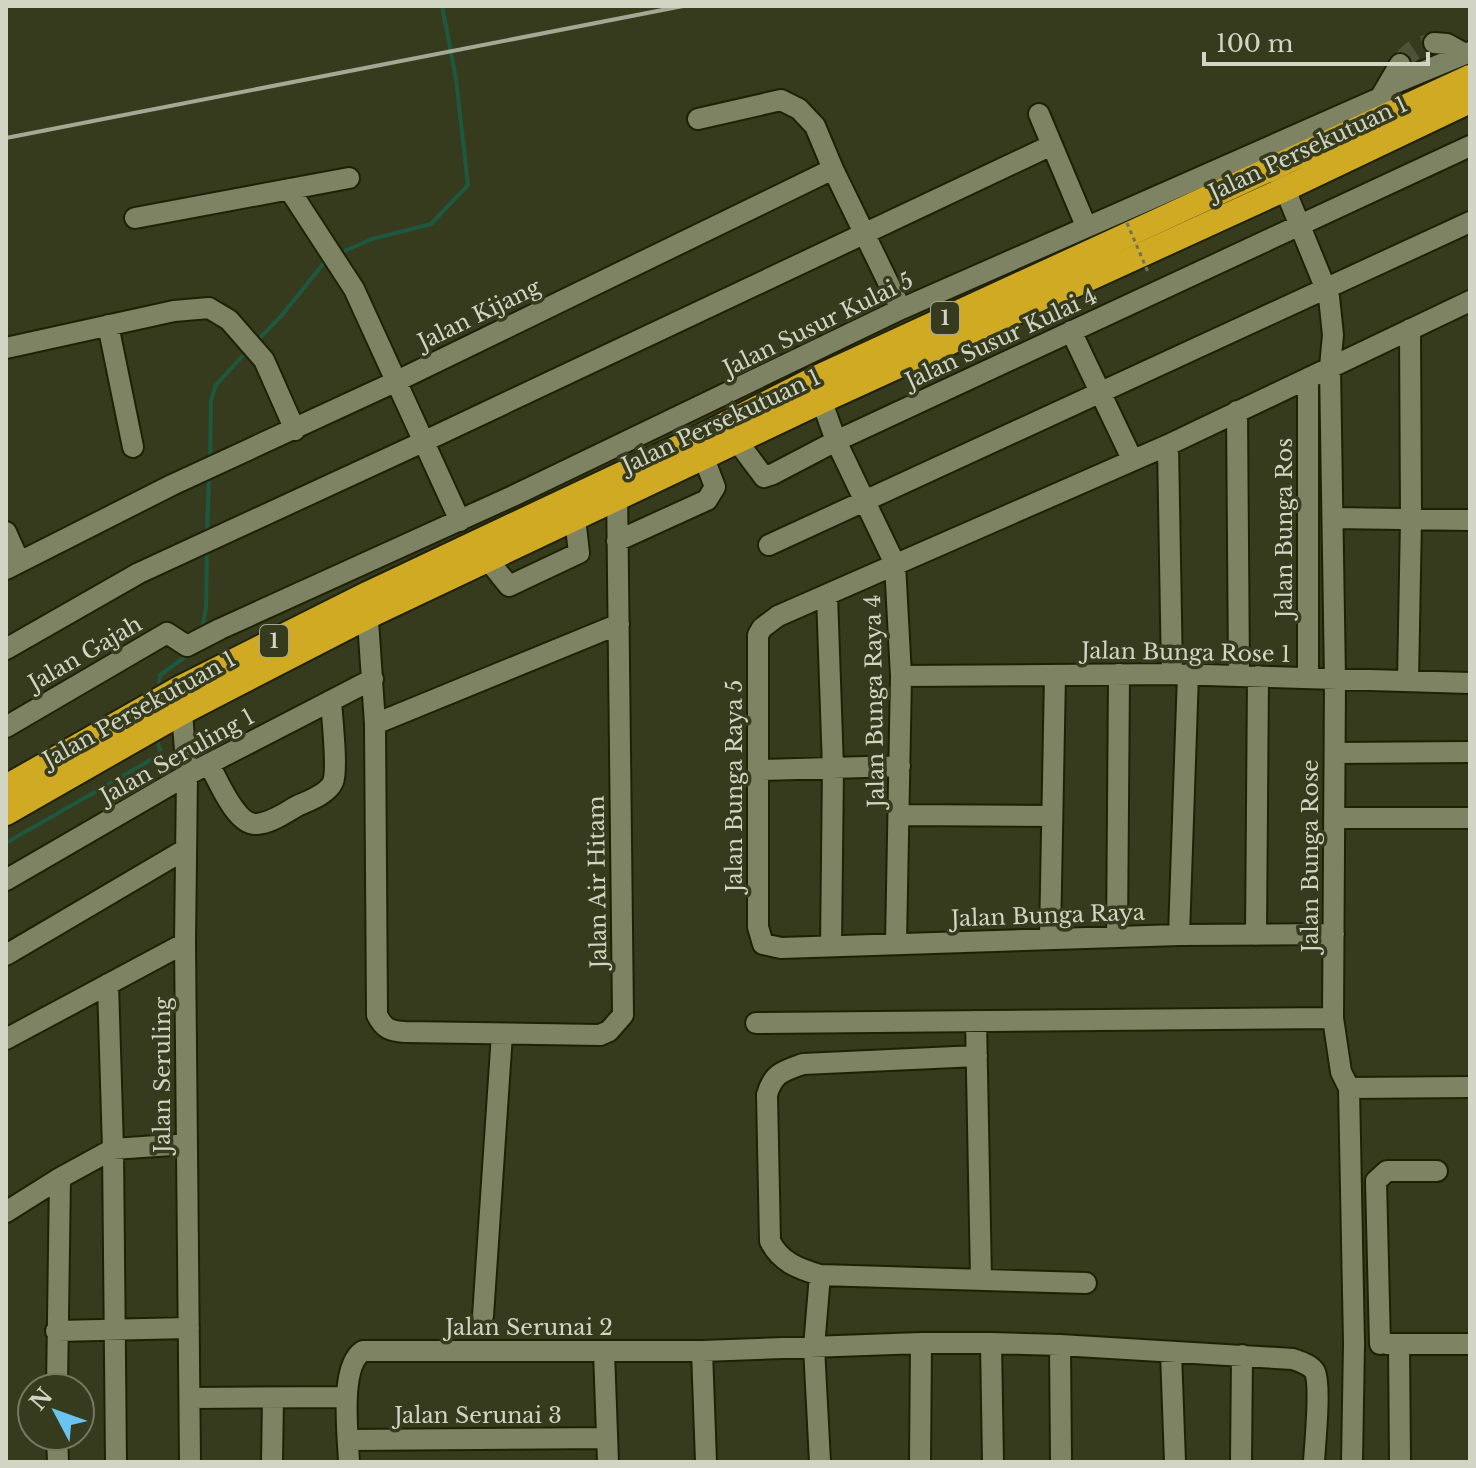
<svg xmlns="http://www.w3.org/2000/svg" width="1476" height="1468" font-family="'Libre Baskerville',serif">
	<style>
		.lines { fill: none; stroke-linecap: round; stroke-linejoin: round }
		.stream { stroke: #1d583f; stroke-width: 4 }
		.minor-tunnel { stroke: #4e5237; stroke-width: 20; stroke-dasharray: 20 10; stroke-linecap: butt }
		.minor-casing { stroke: #1f2105; stroke-width: 24 }
		.highway-casing { stroke: #1f2105; stroke-width: 28 }
		.minor { stroke: #7e8363; stroke-width: 20 }
		.highway { stroke: #d1aa23; stroke-width: 24 }
		.rail { stroke: #a5a894; stroke-width: 4 }
		.path-bridge { stroke: #6f735a; stroke-width: 3; stroke-dasharray: 4 4; stroke-linecap: butt }
		.labels { text-anchor: middle; stroke-width: 7; stroke-linejoin: round; paint-order: stroke }
		.shield { fill: #373b1e; stroke: #a4a792; stroke-width: 2 }
		.shield-label { font-size: 20px; font-weight: bold; fill: #d2d5c4 }
		.street-label { font-size: 22px; fill: #d2d5c4; stroke: #373b1e }
	</style>
	<rect width="100%" height="100%" fill="#373b1e"/>
	<g class="lines">
		<path class="stream" d="M340,253l32,-14 59,-15 37,-39 -12,-106 -14,-73
			M256,342l26,-27 46,-57
			M210,461l1,-61 5,-15 31,-34
			M207,533l2,-59
			M202,629l4,-21 1,-58
			M159,682l1,-7 28,-20
			M6,843l155,-89 -3,-11"/>
		<path class="minor-tunnel" d="M1400,64c10,-13 17,-18 34,-21"/>
		<g class="minor-casing">
			<path id="minor" d="M1434,43l13,1 18,10
				M1388,86l82,-34
				M1039,114l47,112
				M698,119l83,-19 18,9 16,17 18,43 68,140
				M1280,177l49,120 4,38 -3,32 5,312 -2,339 8,54 8,16 5,255 -2,119
				M289,189l65,100 106,232
				M135,218l214,-40
				M108,325l25,122
				M1071,331l61,128
				M6,348l168,-37 35,-3 20,12 35,40 31,70
				M817,388l19,53 59,123 6,112 -5,267
				M1237,411l2,264
				M737,441l27,36 9,-3 63,-33 634,-295
				M1168,445l4,229
				M1333,518l137,2
				M6,532l13,29
				M617,541l90,-41 8,-13 -11,-29
				M769,545l701,-323
				M488,560l21,26 70,-33 -4,-35
				M6,569l166,-84 225,-104 436,-212
				M827,595l6,173 -2,178
				M367,606l8,118 2,291c7,14 13,16 28,17l195,3 9,-4 14,-16 -6,-528
				M6,649l133,-76 286,-132 627,-296
				M901,676l271,-2 298,9
				M1308,678v-300
				M1408,681l3,-162 -1,-190
				M181,700l6,75 -2,168 5,519
				M375,724l244,-100
				M6,727l161,-94 20,13 33,-17 293,-133 388,-187 479,-211 20,-34
				M1335,753l135,-1
				M209,764c9,16 27,62 48,60 14,-1 28,-11 40,-18 11,-5 31,-12 36,-24 5,-13 -1,-65 -2,-81
				M758,770l142,-4
				M900,815l152,1
				M1334,818h136
				M6,880l181,-105 186,-96
				M1334,934l-155,1 -398,13 -18,-4 -5,-17v-292l4,-7 16,-12 390,-171 302,-144
				M1179,935l9,-261
				M1256,935l2,-259
				M1117,937l2,-263
				M1050,938l5,-263
				M6,955l180,-106
				M108,984l5,165 3,313
				M976,1021l5,257
				M756,1023l577,-5
				M6,1039l179,-96
				M1349,1088l121,-1
				M6,1212l54,-34 53,-29 73,-5
				M820,1275c-21,-6 -40,-13 -50,-34l-3,-146c6,-22 16,-24 36,-31l174,-8
				M483,1316l19,-282
				M56,1331l133,-3
				M991,1343l2,119
				M1380,1344l-4,-163 11,-10h50
				M1386,1344h84
				M1399,1344l1,118
				M1060,1345l1,117
				M702,1351l4,111
				M604,1352l4,110
				M1171,1353l4,109
				M57,1388l3,-210
				M191,1398l156,-1
				M57,1436l1,26
				M349,1440l258,-2
				M272,1462l1,-64
				M349,1462c-1,-27 -10,-96 14,-111h339l219,-8h70l69,2 233,14c8,3 18,6 22,13 6,15 0,71 -1,90
				M820,1462l-6,-115 6,-72 266,8
				M920,1462l1,-119
				M1241,1462l1,-107"/>
		</g>
		<g class="highway-casing">
			<path id="highway" d="M6,787l174,-99 187,-94 333,-157 114,-58 656,-302
				M6,813l175,-100 186,-96 455,-216 463,-212 185,-88"/>
		</g>
		<use href="#minor" class="minor"/>
		<use href="#highway" class="highway"/>
		<path class="rail" d="M6,138l677,-132"/>
		<path class="path-bridge" d="M1127,223l21,49"/>
	</g>
	<g class="labels">
		<g class="shield">
			<rect x="931" y="302" width="28" height="32" rx="6"/>
			<rect x="260" y="625" width="28" height="32" rx="6"/>
		</g>
		<g class="shield-label">
			<text x="945" y="325">1</text>
			<text x="274" y="648">1</text>
		</g>
		<g class="street-label">
			<text transform="translate(1308 148) rotate(-25)" y="8">Jalan Persekutuan 1</text>
			<text transform="translate(479 314) rotate(-26)" y="8">Jalan Kijang</text>
			<text transform="translate(818 324) rotate(-26)" y="8">Jalan Susur Kulai 5</text>
			<text transform="translate(1001 338) rotate(-25)" y="8">Jalan Susur Kulai 4</text>
			<text transform="translate(721 421) rotate(-25)" y="8">Jalan Persekutuan 1</text>
			<text transform="translate(1284 528) rotate(-90)" y="8">Jalan Bunga Ros</text>
			<text transform="translate(1186 652) rotate(1)" y="8">Jalan Bunga Rose 1</text>
			<text transform="translate(85 653) rotate(-30)" y="8">Jalan Gajah</text>
			<text transform="translate(874 701) rotate(-91)" y="8">Jalan Bunga Raya 4</text>
			<text transform="translate(139 709) rotate(-29)" y="8">Jalan Persekutuan 1</text>
			<text transform="translate(177 756) rotate(-29)" y="8">Jalan Seruling 1</text>
			<text transform="translate(734 786) rotate(-90)" y="8">Jalan Bunga Raya 5</text>
			<text transform="translate(1310 856) rotate(-90)" y="8">Jalan Bunga Rose</text>
			<text transform="translate(597 882) rotate(-91)" y="8">Jalan Air Hitam</text>
			<text transform="translate(1048 915) rotate(-2)" y="8">Jalan Bunga Raya</text>
			<text transform="translate(162 1075) rotate(-90)" y="8">Jalan Seruling</text>
			<text x="529" y="1335">Jalan Serunai 2</text>
			<text x="478" y="1423">Jalan Serunai 3</text>
		</g>
	</g>
	<rect width="1476" height="1468" fill="none" stroke="#d2d5c4" stroke-width="16"/>
	<g transform="translate(56 1412) rotate(311)"><circle r="38" fill="#373b1e" stroke="#757960" stroke-width="2"/>
	<path d="M0-6L14 30L0 20L-14 30Z" fill="#6ac3f1"/>
	<text y="-12" font-size="22" font-weight="bold" text-anchor="middle" fill="#d2d5c4">N</text>
	</g>
	<path d="M1204 52v12h224v-12" fill="none" stroke="#d2d5c4" stroke-width="4"/>
	<text x="1216" y="52" font-size="24" fill="#d2d5c4" stroke="#373b1e" stroke-width="6" paint-order="stroke">100 m</text>
</svg>
